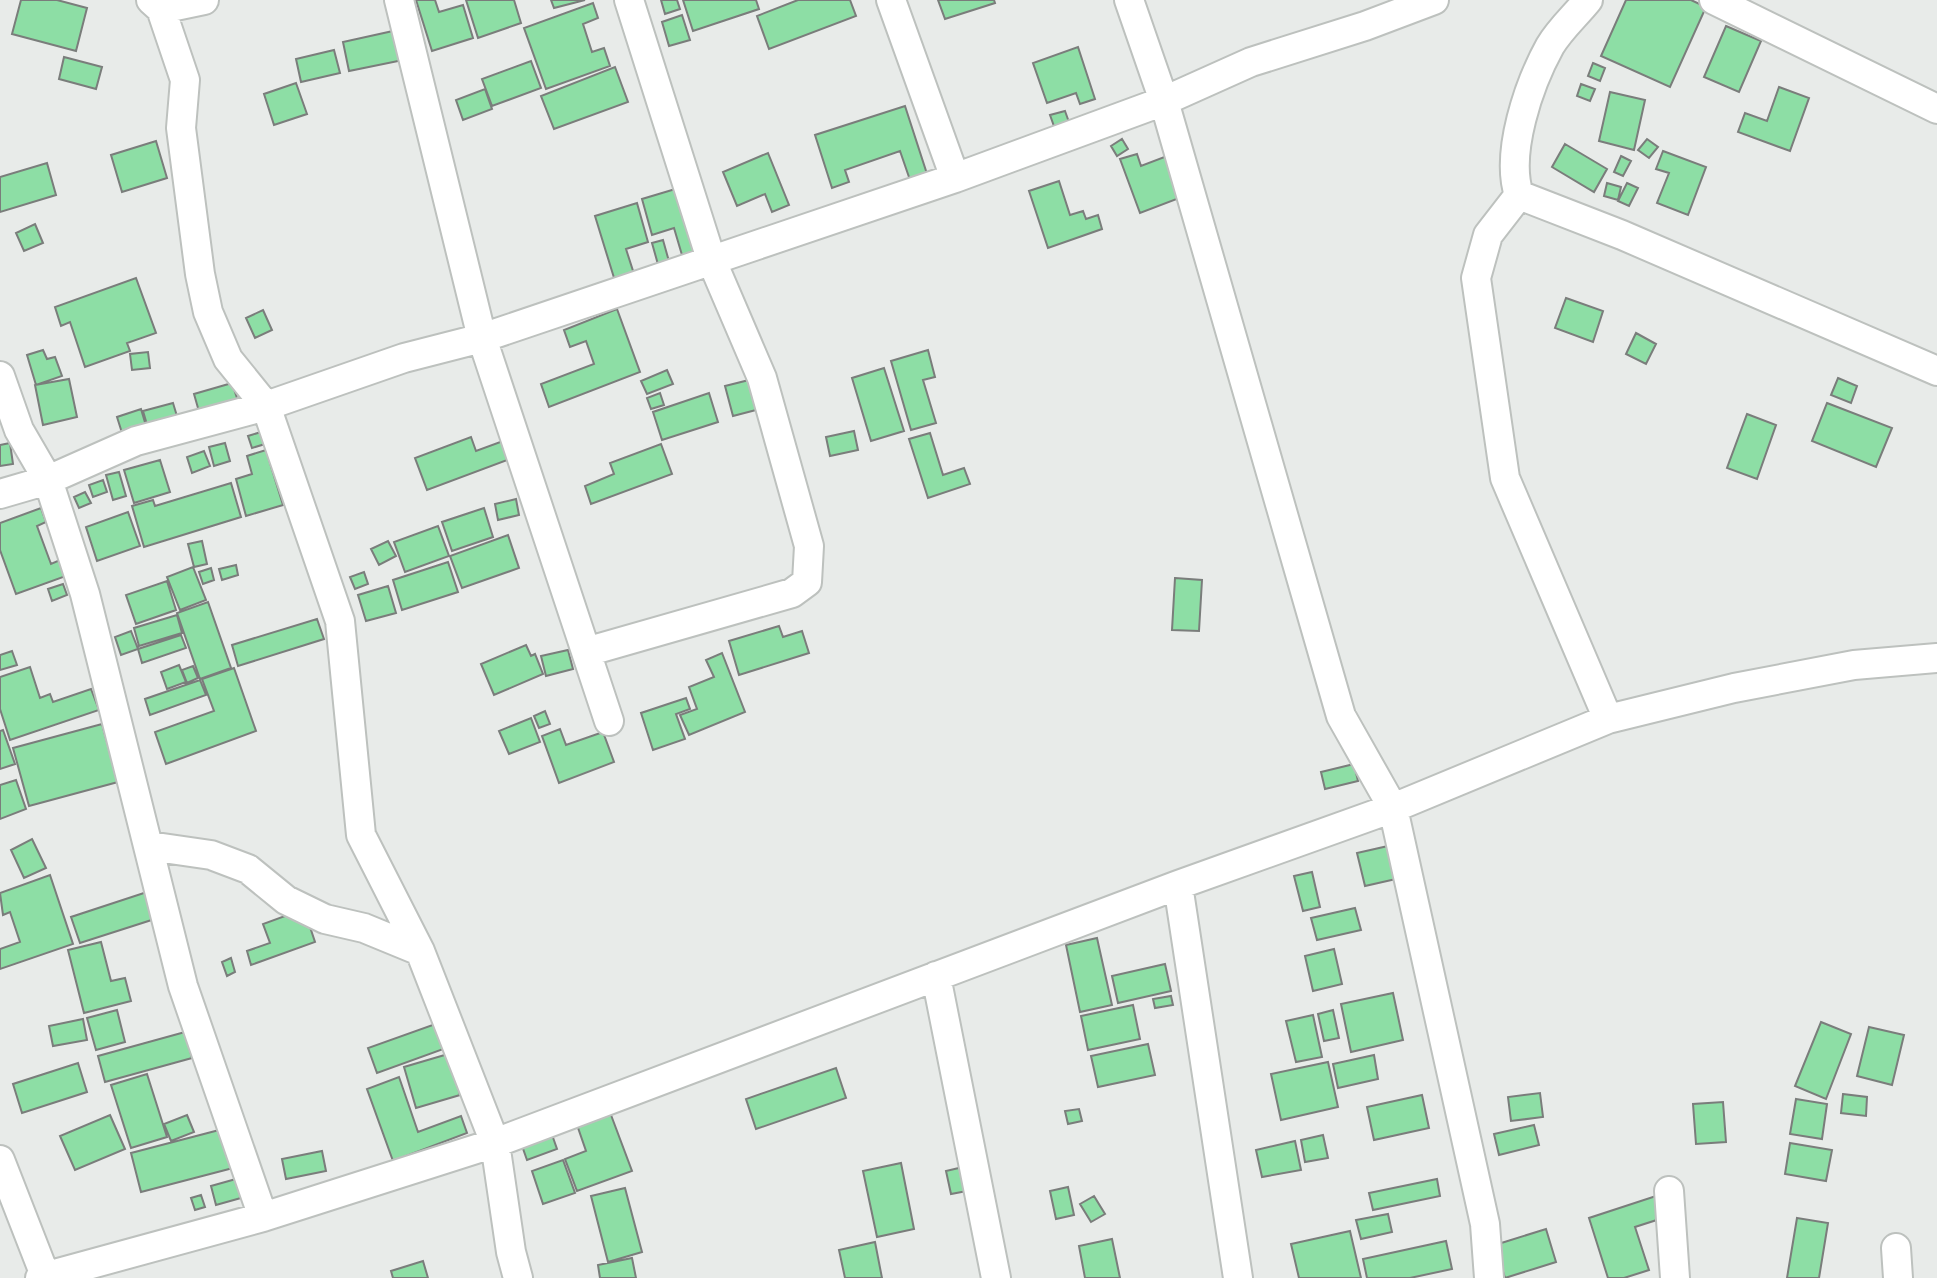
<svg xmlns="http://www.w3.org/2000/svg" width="1937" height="1278" font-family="Ubuntu,sans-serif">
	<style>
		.building { fill: #8ddea5; stroke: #7a7d7b; stroke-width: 2 }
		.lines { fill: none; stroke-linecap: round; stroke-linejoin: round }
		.minor-casing { stroke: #bdc1be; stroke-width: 32 }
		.minor { stroke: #fff; stroke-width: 28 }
	</style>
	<rect width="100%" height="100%" fill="#e8ebe9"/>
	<path class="building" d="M21,0h36l30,8 -11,43 -64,-17z
		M416,0h19l4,12 24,-7 10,33 -41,13z
		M466,0h48l7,23 -43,15z
		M551,0h34l-31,8z
		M661,0h16l3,9 -15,5z
		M683,0h73l3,9 -66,22z
		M798,0h52l6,16 -87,33 -12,-33z
		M938,0h56l1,3 -50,16z
		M1626,0h65l15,7 -36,80 -69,-31z
		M593,3l5,15 -15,6 9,28 12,-4 6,18 -64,23 -22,-61z
		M682,15l8,25 -21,6 -7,-24z
		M1726,26l35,15 -22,51 -35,-15z
		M402,29l6,30 -59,12 -6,-29z
		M1078,47l17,52 -15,5 -4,-11 -29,10 -14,-40z
		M334,50l6,23 -39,9 -5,-23z
		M64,57l38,10 -6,22 -37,-10z
		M531,61l10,27 -49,18 -10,-27z
		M1593,63l12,5 -5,13 -12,-5z
		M615,67l13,35 -74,27 -13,-33z
		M296,83l11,31 -33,11 -10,-31z
		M1581,84l14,5 -5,12 -13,-5z
		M1779,87l30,11 -19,53 -52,-19 7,-19 22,8z
		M485,89l7,20 -29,11 -7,-20z
		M1610,92l35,8 -11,50 -35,-9z
		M905,106l22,68 -17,6 -10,-29 -55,19 4,12 -17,6 -17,-53z
		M1065,111l5,14 -15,4 -5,-14z
		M1122,139l6,10 -11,7 -6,-10z
		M1647,139l11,8 -9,11 -11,-8z
		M156,141l11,37 -45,14 -11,-37z
		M1565,144l42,25 -13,23 -42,-25z
		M1663,151l43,16 -18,48 -31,-12 12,-30 -13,-4z
		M768,153l21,52 -17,7 -7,-18 -28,12 -14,-34z
		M1137,154l4,12 26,-10 15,41 -42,16 -20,-54z
		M1621,156l10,5 -8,15 -9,-4z
		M47,163l9,32 -56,17v-35z
		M1059,181l11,34 13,-4 3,8 12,-4 4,14 -54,19 -19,-57z
		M1607,183l14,4 -3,13 -14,-4z
		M1627,183l11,5 -9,18 -11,-5z
		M682,187l18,63 -18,5 -8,-27 -22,7 -10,-36z
		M637,203l11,39 -22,7 8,25 -19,7 -20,-65z
		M35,224l8,19 -19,8 -8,-18z
		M663,240l7,25 -11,3 -7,-25z
		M136,278l20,55 -29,10 3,8 -45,16 -15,-45 -9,4 -6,-19z
		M1566,298l37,13 -10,31 -38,-14z
		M617,309l23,63 -91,35 -8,-23 53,-20 -8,-23 -16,6 -6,-17z
		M263,310l9,20 -17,8 -9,-20z
		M1636,333l20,11 -10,20 -20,-10z
		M43,350l4,9 8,-2 7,19 -26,9 -9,-30z
		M928,350l7,27 -12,3 13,43 -25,7 -20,-69z
		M148,352l2,16 -18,2 -2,-16z
		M884,368l20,63 -33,10 -19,-63z
		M667,370l6,14 -26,10 -6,-13z
		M1838,378l19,8 -6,17 -20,-8z
		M69,379l8,38 -34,8 -8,-40z
		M749,380l7,30 -23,6 -8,-30z
		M232,383l7,21 -39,11 -6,-21z
		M660,393l4,12 -13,4 -4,-11z
		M709,393l9,29 -56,18 -9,-28z
		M173,403l7,23 -30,9 -7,-24z
		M1827,403l65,25 -16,39 -64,-26z
		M141,409l6,20 -24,7 -6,-19z
		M1747,414l29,11 -19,54 -30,-11z
		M854,431l4,19 -28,6 -4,-19z
		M261,432l4,12 -13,4 -4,-12z
		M930,433l13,42 21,-7 6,16 -42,14 -19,-59z
		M471,437l5,14 27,-10 7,18 -83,31 -12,-32z
		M10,443l3,21 -13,2v-21z
		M225,443l5,18 -16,5 -5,-19z
		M661,444l11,30 -81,30 -6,-18 29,-12 -4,-11z
		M266,450l17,55 -37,11 -10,-37 16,-5 -5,-18z
		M204,451l6,15 -18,7 -5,-16z
		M160,460l10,32 -36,11 -10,-33z
		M119,472l7,24 -13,4 -7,-25z
		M103,480l4,12 -14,5 -4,-12z
		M231,483l10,34 -97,30 -12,-41 21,-6 2,6z
		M85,492l6,11 -12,5 -5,-11z
		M516,499l3,16 -21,5 -3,-16z
		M41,508l5,14 -9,4 14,38 9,-4 6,16 -50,18 -16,-44v-27z
		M484,508l9,29 -41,14 -10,-29z
		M128,512l12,34 -43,15 -11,-34z
		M438,526l11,30 -44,16 -11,-30z
		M508,535l11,33 -57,20 -12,-32z
		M202,541l5,23 -13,3 -6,-23z
		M388,541l8,15 -17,9 -8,-16z
		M448,562l10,30 -56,18 -9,-30z
		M236,565l2,10 -16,5 -3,-11z
		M193,567l13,33 -26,10 -13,-33z
		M211,568l3,12 -11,4 -4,-12z
		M364,572l4,12 -13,5 -5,-12z
		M1175,578l27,2 -3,51 -27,-1z
		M167,581l9,29 -40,14 -10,-29z
		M63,584l4,11 -15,6 -4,-12z
		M388,586l8,27 -30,8 -8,-26z
		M208,602l23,66 -31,11 -23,-66z
		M177,615l5,18 -43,13 -5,-18z
		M317,619l7,20 -86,27 -6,-21z
		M779,626l4,11 19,-6 7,22 -70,22 -10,-34z
		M131,631l7,18 -17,6 -6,-18z
		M181,635l5,13 -44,15 -4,-14z
		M526,645l5,11 4,-2 8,20 -49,21 -13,-31z
		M568,650l5,19 -27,7 -5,-20z
		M12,651l5,14 -17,5v-15z
		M722,653l23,59 -56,23 -9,-20 17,-6 -8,-22 25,-10 -8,-17z
		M179,665l7,17 -19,7 -6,-17z
		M193,666l5,12 -11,5 -5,-13z
		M30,667l10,31 10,-4 3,8 38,-13 8,21 -89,30 -10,-31v-32z
		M234,668l22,63 -90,33 -11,-32 59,-21 -12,-32z
		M200,680l6,15 -56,20 -5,-16z
		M686,698l4,11 -14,5 9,25 -32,11 -12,-37z
		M545,711l5,13 -11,4 -5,-12z
		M531,718l9,24 -31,12 -10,-23z
		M102,724l16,58 -89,24 -16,-58z
		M560,729l6,16 37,-13 11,30 -55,21 -17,-47z
		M3,730l12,34 -15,5v-38z
		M1354,764l4,17 -33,8 -4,-17z
		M16,780l10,29 -26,10v-34z
		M32,839l14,29 -22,10 -13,-28z
		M1388,846l8,33 -31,7 -8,-33z
		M1312,872l8,35 -17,4 -9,-35z
		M50,875l23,69 -73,25v-20l20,-7 -10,-30 -7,3 -3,-22z
		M156,889l8,27 -84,27 -9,-26z
		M1355,908l6,22 -44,10 -6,-22z
		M304,909l11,33 -64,23 -4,-14 23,-8 -7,-19z
		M1097,938l15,67 -32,7 -14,-67z
		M101,942l10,39 14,-3 6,23 -47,12 -16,-63z
		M1334,949l8,35 -29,7 -8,-35z
		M231,958l4,14 -8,4 -5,-14z
		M1165,964l6,27 -53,12 -6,-27z
		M1393,993l10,47 -52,12 -10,-48z
		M1171,996l2,9 -18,3 -2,-9z
		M1133,1005l7,34 -52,11 -7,-34z
		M117,1010l8,32 -29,8 -9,-32z
		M1333,1010l6,28 -15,3 -6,-27z
		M1313,1015l9,42 -26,5 -10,-41z
		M83,1019l4,21 -34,6 -4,-20z
		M441,1022l8,25 -72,26 -9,-25z
		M1821,1022l30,12 -25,65 -31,-13z
		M1869,1027l35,8 -12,50 -35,-9z
		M185,1032l7,26 -87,24 -7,-26z
		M1148,1044l7,31 -57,12 -7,-31z
		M448,1054l12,41 -44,13 -12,-41z
		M1374,1055l4,24 -40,9 -5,-24z
		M1328,1062l10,45 -57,13 -10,-46z
		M78,1063l9,29 -65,21 -9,-29z
		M836,1068l10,30 -90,31 -10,-30z
		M147,1074l20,63 -36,11 -20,-63z
		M399,1077l19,55 43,-16 6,17 -74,28 -26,-72z
		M1540,1093l3,24 -32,4 -3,-24z
		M1843,1094l24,3 -1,19 -25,-3z
		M1422,1095l7,33 -55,12 -7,-33z
		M1796,1099l31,5 -5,35 -32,-5z
		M1723,1102l3,40 -30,2 -3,-40z
		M608,1107l24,64 -55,20 -12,-32 21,-8 -11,-32z
		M1079,1109l3,12 -14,3 -3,-13z
		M110,1115l15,34 -50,21 -15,-34z
		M187,1115l7,17 -23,9 -7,-17z
		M1534,1125l5,20 -40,10 -5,-21z
		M223,1129l10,39 -92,24 -10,-39z
		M550,1129l7,20 -30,11 -7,-20z
		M1323,1135l5,23 -23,4 -4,-22z
		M1295,1141l6,29 -39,7 -6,-27z
		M1790,1143l42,7 -6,31 -41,-7z
		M322,1151l4,20 -40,8 -4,-20z
		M563,1160l12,33 -32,11 -11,-33z
		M901,1163l13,66 -37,8 -14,-66z
		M963,1167l4,24 -16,3 -5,-23z
		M243,1177l5,19 -32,9 -5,-19z
		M1437,1179l3,17 -67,14 -4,-17z
		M1068,1187l6,28 -18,4 -6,-28z
		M625,1188l17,64 -34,10 -17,-66z
		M201,1195l4,12 -10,3 -4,-12z
		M1659,1195l7,22 -31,10 14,43 -25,8h-16l-19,-60z
		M1094,1196l11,18 -14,8 -11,-18z
		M1388,1214l4,18 -31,7 -5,-19z
		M1797,1218l31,5 -9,55h-32z
		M1546,1229l10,33 -51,16 -10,-33z
		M1350,1231l11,47h-62l-8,-34z
		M1112,1239l8,39h-35l-6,-32z
		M1446,1241l6,28 -42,9h-43l-4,-19z
		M875,1242l7,36h-37l-6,-28z
		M632,1258l4,20h-36l-2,-13z
		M423,1261l5,17h-35l-2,-7z"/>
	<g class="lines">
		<g class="minor-casing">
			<path id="minor" d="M151,0l10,9 24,71 -4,48 19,146 8,38 20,47 38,47 74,215 21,214 59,116 75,192 16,109 7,26
				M399,0l83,338 127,383
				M891,0l64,178
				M1129,0l35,101 177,615 52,92 92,416 4,54
				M1588,0c-12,15 -28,29 -38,46 -21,38 -45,107 -31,149l103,40 315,136
				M1714,0l223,109
				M161,9l43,-9
				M1519,195l-31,40 -12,43 29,200 103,241
				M0,376l19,54 29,50 37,114 98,392 80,231
				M0,494l48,-14 88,-39 130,-35 138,-48 78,-20 473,-160 209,-77 87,-39 114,-36 69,-26
				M586,652l206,-59 15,-11 2,-36 -47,-168 -51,-119 -82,-259
				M149,846l62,9 37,14 38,31 39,19 39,9 56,23
				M1178,885l60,393
				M936,976l60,302
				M0,1160l46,118
				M1669,1191l6,87
				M1896,1248l2,30
				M40,1278l223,-61 232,-74 683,-258 215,-77 215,-89 126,-31 120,-23 83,-7"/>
		</g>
		<use href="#minor" class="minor"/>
	</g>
</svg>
